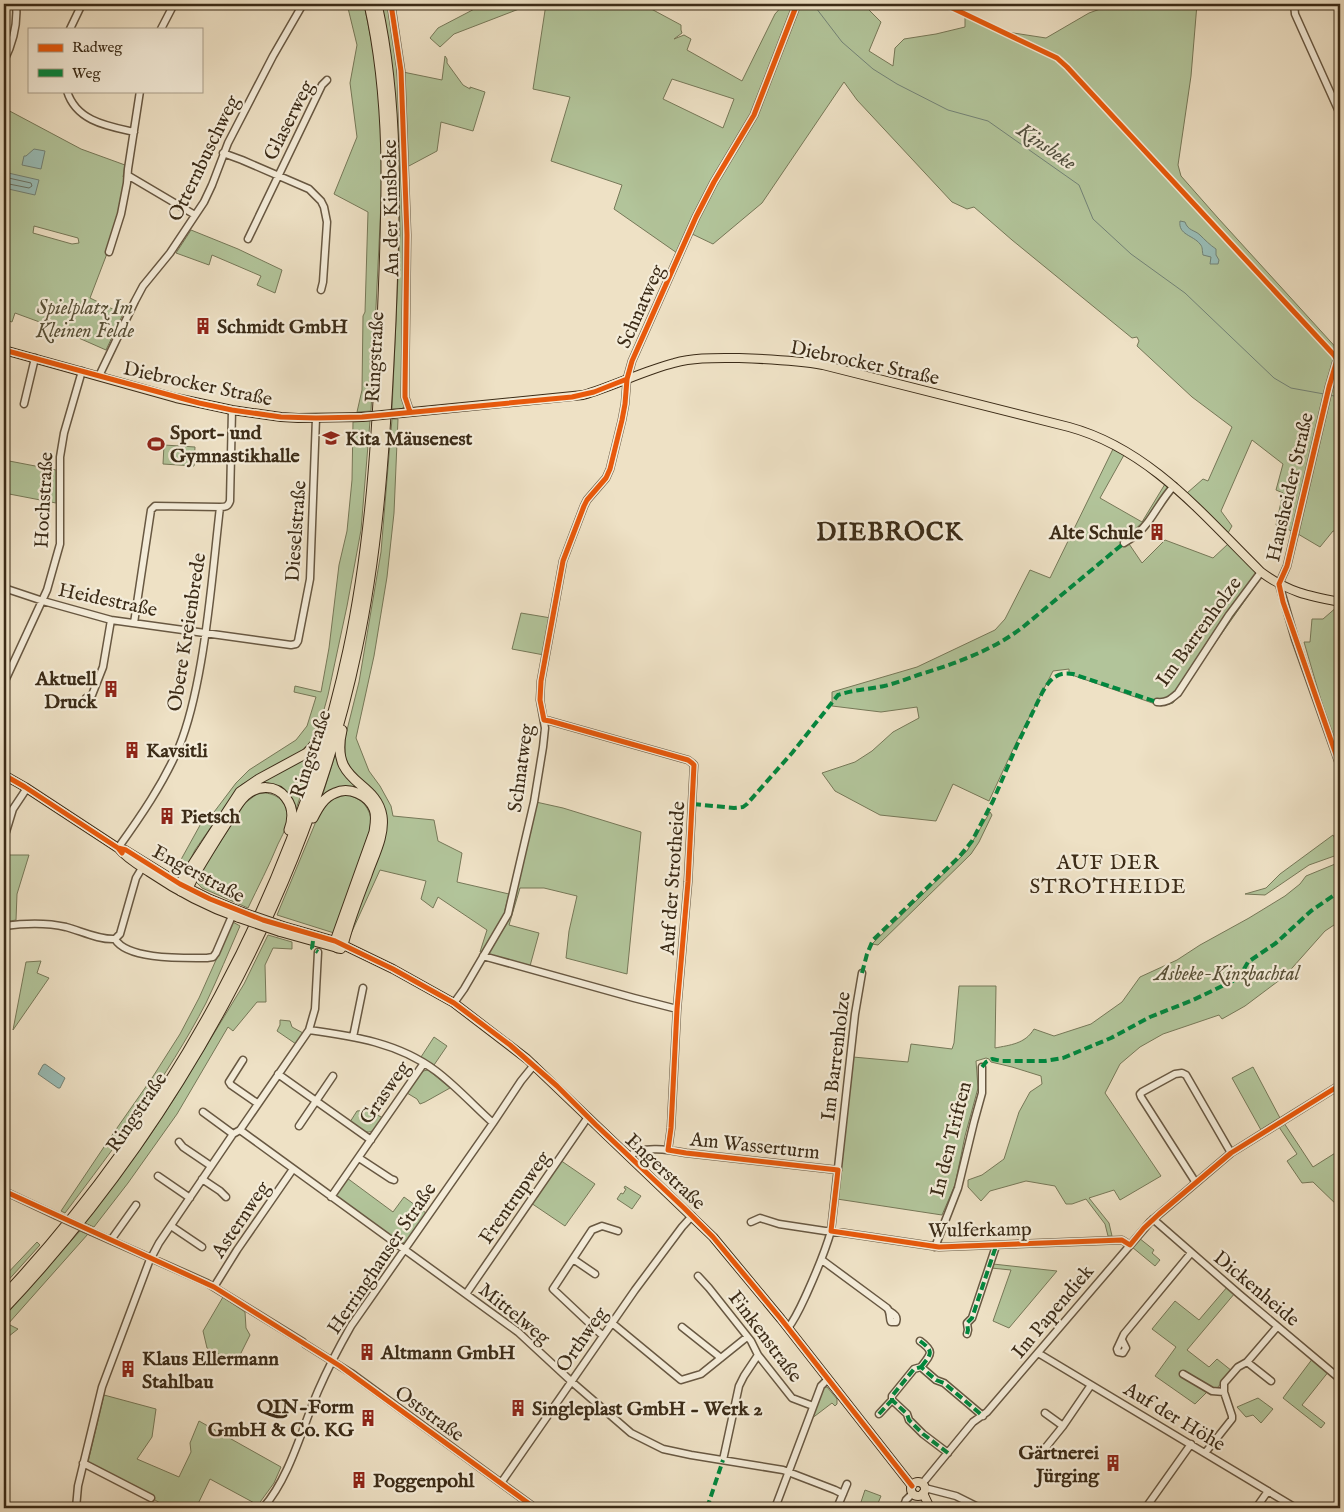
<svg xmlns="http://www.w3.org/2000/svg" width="1344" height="1512" font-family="'IM FELL English',serif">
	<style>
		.green { fill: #b2c49a; stroke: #767858; fill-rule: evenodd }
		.water { fill: #99bdb7; stroke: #738377 }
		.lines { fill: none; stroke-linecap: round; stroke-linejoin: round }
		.shore { stroke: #6a7467; stroke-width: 1 }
		.stream { stroke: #738377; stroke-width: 1 }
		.minor-casing { stroke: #685842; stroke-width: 9 }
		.major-casing { stroke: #3b2b17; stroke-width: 10 }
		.highway-casing { stroke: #3b2b17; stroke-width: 11 }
		.minor { stroke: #f4ecd9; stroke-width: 6 }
		.major { stroke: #eee1c5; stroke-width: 8 }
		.highway { stroke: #eee1c5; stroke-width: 9 }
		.minor-bridge-casing { stroke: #685842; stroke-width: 9; stroke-linecap: butt }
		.major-bridge-casing { stroke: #3b2b17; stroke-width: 10; stroke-linecap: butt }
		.minor-bridge { stroke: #f4ecd9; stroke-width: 6 }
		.major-bridge { stroke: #eee1c5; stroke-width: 8 }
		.quiet { stroke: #00873e; stroke-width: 4; stroke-dasharray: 8 4; stroke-linecap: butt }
		.cycleway-casing { stroke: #f4ecd9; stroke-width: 8 }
		.cycleway { stroke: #e8590c; stroke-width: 5 }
		.labels { text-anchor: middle; stroke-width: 4.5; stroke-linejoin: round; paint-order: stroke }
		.street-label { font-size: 20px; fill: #3b2b17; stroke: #f4ecd9 }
		.park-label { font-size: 20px; font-style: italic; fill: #595138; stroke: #f4ecd9 }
		.poi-label { font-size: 20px; font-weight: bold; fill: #3b2b17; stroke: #f4ecd9; text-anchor: start }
		.water-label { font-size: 21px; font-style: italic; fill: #52503f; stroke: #f4ecd9 }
		.neighbourhood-label { font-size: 21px; letter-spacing: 1px; fill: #3b2b17; stroke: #f4ecd9 }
		.district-label { font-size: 25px; font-weight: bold; letter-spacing: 1px; fill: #3b2b17; stroke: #f4ecd9 }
	</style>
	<rect width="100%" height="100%" fill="#eee1c5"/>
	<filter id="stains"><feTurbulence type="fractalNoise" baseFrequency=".004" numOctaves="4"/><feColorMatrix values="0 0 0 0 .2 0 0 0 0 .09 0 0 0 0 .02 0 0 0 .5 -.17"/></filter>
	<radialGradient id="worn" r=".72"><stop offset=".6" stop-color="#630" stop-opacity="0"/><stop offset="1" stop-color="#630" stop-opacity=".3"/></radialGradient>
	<path class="green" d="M347,4h17l13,65 4,44 1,69 -11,229 -14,1 5,-22 1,-74 2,-4 3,-100 -34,-18 23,-57 -7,-54 7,-38z
		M381,4h7l6,33 7,82 4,118 -3,131 1,29 3,9 -5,3h-9l8,-176 -2,-86 -2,-31 -7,-69z
		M484,4h48l-78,30 -14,13 -10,-9 8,-10z
		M546,4h96l39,21v5l1,3 -8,6 10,-4 7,4 -4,11 55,31 33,-67 9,-10h82l-1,2 16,16 -12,29 24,15 2,-18 9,-9 32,-5 29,-7v-12l42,19v-2l39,6 43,-25 25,-9h83l-6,72 -13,89 3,11 37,42 122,134 -5,6 -11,36 6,1 9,-22h1v159l-7,-1 -13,16 -22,-13 6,-27 -1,-1 -11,25 -16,-6 7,-32 -7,-3 7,-26 -31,-24 -31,71 11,15 -4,7 -41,-40 16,-14 5,2 24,-54 -40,-30 -55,-51 2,-5 -2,-4 -5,1 -120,-98 -38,-33 -7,2 -15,-7 -95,-102 -13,-18 -82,121 -49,41 -23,-11 -13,20 -63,-44 8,-24 -71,-24 19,-64 -37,-8zM672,79l62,20 -11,29 -60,-29z
		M445,56l2,3v4l16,22 7,4v-2l15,5 -12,39 -32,-9 -4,29 -30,16 -4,-95 39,8z
		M4,108l77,41 44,16 -2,12 2,2 -7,38 -10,34 -18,47 33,16 -17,36 -50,-22 -41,-15 -3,9 -8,-3zM34,226l44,12 1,5 -7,1 -39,-11z
		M191,230l47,19 44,21 -7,23 -18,-8 4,-9 -49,-21 -3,10 -33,-12z
		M392,419h6l-4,94 -7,64 -13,79 -18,82 13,33 11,15 11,20 2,10 41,4 4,21 24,12 -5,29 52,12 -5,20 -22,38h-2l7,-22 -49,-33 -5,11 -12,-9 5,-18 -46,-11 -31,68 -2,-1 37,-101 -27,-59 -12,-18v-21l14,-56 22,-130z
		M370,421l-9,109 -14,76 -19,89 -9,33 -11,17 -7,6 -60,34 -19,26 -27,39 -11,22 -5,2h-6l31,-56 4,2 28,-37 13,-13 47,-30 11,-14 9,-29 -22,-5 1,-6 26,6 8,-44 10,-83 8,-34 5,-51 1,-58z
		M164,445l31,2 -1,19 -31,-2z
		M1113,449l11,6 -24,43 42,24 23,-38 5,3 -27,38 -1,-2 -17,15 17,25 23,-23 48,18 15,-14 26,25 6,10 -87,124 -12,3 -92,-32v-5l-16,2 -38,74 -26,56 -36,-17 -17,37 -56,-6 -45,-24 -13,-18 33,-11 17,-11 21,-19 26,-14 -2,-11 -36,5 -49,-6v-14l85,-25 78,-37 10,-11 25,-49 20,8z
		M4,460l52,10v33l-52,-10z
		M1338,606h2v151l-17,-50 -19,-65h6l2,-23h11z
		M521,613l30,5 -7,37 -32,-6z
		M318,745l-24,70 -16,-29 -10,-3 -13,3z
		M337,749l28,44 14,26 -26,-30 -32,11z
		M265,793c13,1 24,11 23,25 -1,9 -6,18 -10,26 -9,22 -20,43 -30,64l-46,-20 -6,-6 2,-8 4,-3 43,-68 12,-9z
		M348,795c15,4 22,13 24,29l-38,109 -57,-18 45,-108c8,-7 15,-11 26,-12z
		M536,802l27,6 78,24 -14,142 -61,-16 3,-27 8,-35 -33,-8h-24l-11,37 30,8 -9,33 -39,-10 -2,-3 11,-19z
		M990,812l2,3 -13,27 -8,12 -93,91 -6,-1 95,-93z
		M1333,835l7,13v6l-31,11 -44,30 -20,-1 21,-6 14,-14z
		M4,855h25l-12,39 -1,26 -12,2z
		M1340,862v59l-15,10 -40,45 -40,30 -23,13 -3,-4 -56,19 -23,13 -20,17 -15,29 56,83 -41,24 -6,-10 -25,8 20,25 3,13h-4l-3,-12 -19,-25 -14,5h-6l-11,-18 -29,-5 -36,10 -9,10 -13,-14v-7l14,-5 22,-16 15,-47 11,-20 12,-8 -1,-8 -29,-9 -21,-5 -2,-3 -3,-1 -10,3 2,27 -13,48 -10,49 -13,30 -105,-16 16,-142 55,5 3,-18 41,5 2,-6 5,-57h37l-1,62c15,-3 30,-4 39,-19l20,7 37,-12 31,-22 18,-25 37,-17 23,-15 49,-27 36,-22 15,-12 6,-8z
		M233,922l7,4c-11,25 -22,52 -34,77 -38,73 -91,144 -141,210l-4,-2 49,-73 42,-60 28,-44 19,-36z
		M268,935l24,7v7l-19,-1 -8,17 1,37h-9l-24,29 -5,-4 -51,87 -49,69 -34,44 -9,-4 62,-83 27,-41 70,-115z
		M41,961l-4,12 12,5 -36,52 13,-68z
		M280,1020l10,1 2,6 11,6 -7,11 -19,-13 3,-6z
		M434,1037l13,9 -13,19 -13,-8z
		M1253,1067l27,51 -19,12 -29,-52z
		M428,1070l22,18 -25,14 -5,2 -3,-5 -10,-6 16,-22z
		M368,1110l15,8c-13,20 -15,16 -33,4l7,-11z
		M1284,1123l29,44 27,-17v58l-27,-26 -11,1 -15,-22 10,-7 -18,-27z
		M560,1160l35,24 -30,42 -34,-23z
		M347,1178l46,34 11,-15 22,16 -20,29 -4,1 -4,-1 -63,-47z
		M625,1186l16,10 -9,13 -15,-10 4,-6 2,1 3,-5 -2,-1z
		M80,1231l8,3 -80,90 10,5 -14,11v-25z
		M1139,1238l15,12 -2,3 8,7 -5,6 -23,-19z
		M37,1242l3,3 -36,40v-8z
		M993,1264l64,7 -48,57 -16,-7 18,-51 -20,-2z
		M1228,1286l7,7 -48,57 22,17 8,-8 15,12 -15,17 -9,3 -13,13 -40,-28 21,-29 -24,-18 23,-28 24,19z
		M223,1297l22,15 1,16 4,7 -14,28 -29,-15 -4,-17z
		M1313,1358l16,13 -27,34 23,18 -4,5 -38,-30z
		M825,1387h2l10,12v5l-2,2 -3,-3 -21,16 10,-30z
		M104,1395l52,14 -4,28 -15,22 42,18 12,-25 -1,-9 9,-22 82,46 -7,16 -16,22 -48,-26 -14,29h-27l-81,-46z
		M1258,1398l15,11 -12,14 -8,-8 -7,2 -9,-10z
		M865,1490l16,6 -5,12h-17z"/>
	<path class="water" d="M34,149l11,2 -4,18 -19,-4 2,-9h2z
		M4,172l35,8 -4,15 -31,-7z
		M1180,221l5,1c3,9 10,8 15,13 5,5 10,10 16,14v6l3,5 -1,4h-8l1,-7 -8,-2c-1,-4 0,-8 -3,-11 -7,-9 -22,-9 -20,-23z
		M45,1064l20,14 -5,10h-2l-20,-14 5,-9z"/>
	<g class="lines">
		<path class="shore" d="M4,177l27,6 1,3 -3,2 -25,-5"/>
		<path class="stream" d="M813,4l29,38 31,27 24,15 51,26 40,11 91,64 14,34 38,35 54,39 89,85 17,10 33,6
			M1330,395l4,1 6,5"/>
		<g class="minor-casing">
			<path id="minor" d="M391,4l10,67 6,164 -2,155v7l5,15
				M1294,4l1,10 45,100
				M70,29l12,-25
				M161,29l13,-25
				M4,61c9,-18 14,-36 12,-57
				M67,91c9,30 40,35 67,41
				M223,153l19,7 67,29 12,12 3,6 3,15 -4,60 -2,8
				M129,176l66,39
				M248,239l74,-154 5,-5
				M109,252l12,-38 6,-31 1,-14 12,-78
				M1340,356l-3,4 -8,27 -37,158 -5,21 -8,18 16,55 45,127
				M99,376l36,-75 8,-15 27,-33 34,-51 8,-17 16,-42 45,-87 30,-52
				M24,404l11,-46
				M1124,543c9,-5 18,-13 24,-21 9,-12 16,-26 26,-36
				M4,588l39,13 68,19 180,25 5,-1 2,-3 12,-62 6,-161
				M134,623l17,-113 4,-4 65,1
				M4,683l43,-93 13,-46v-87l4,-24 18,-62
				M86,698l6,-3 11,-28 8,-47
				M1157,702c10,1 14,-3 21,-9l51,-78 32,-43
				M544,720l6,1 138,39 4,3 2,2 -6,117 -11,127 -6,119 -3,22
				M6,832l7,-23 14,-21
				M118,848c23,-32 45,-64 61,-101 11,-27 17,-56 22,-85 9,-51 13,-103 19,-155 5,0 8,0 10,-6l2,-91
				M4,926c21,-3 41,-4 62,1 15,4 33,13 49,12l5,-5 16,-56 6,-10
				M115,939c12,21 69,19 92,19l6,-1 3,-4 16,-37
				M483,956l151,42 43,11
				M454,1003l10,-14 44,-75 26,-112 9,-55 2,-19 -5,-28 1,-19 22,-120 21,-55 3,-6 19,-22 4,-9 12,-49 3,-16 2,-25 5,-18 64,-144 18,-35 40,-67 43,-111
				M309,1030c44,6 90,13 127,41 20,15 38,35 57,52
				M353,1037l10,-49
				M243,1060l-14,22 2,3 26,18
				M278,1074l93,66
				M203,1112l30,22
				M299,1126l34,-50
				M240,1130l278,202 54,50 59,51 32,16 28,6 92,15 52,20 8,4
				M179,1142l4,5 28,19
				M629,1156c13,-11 41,-6 57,-3l152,17
				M359,1158l32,21 3,1
				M158,1176l32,22
				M202,1179l18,12 6,6
				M1196,1183l-55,-86 -1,-3 2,-2 33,-18 7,-1 4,2 45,78
				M4,1191l51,24
				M331,1197l93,-134
				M1153,1219l86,75 101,85
				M751,1222l9,-4 19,6 46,7h6l108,16 183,-7 8,5
				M171,1226l31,21
				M92,1232l115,51 96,59
				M111,1240l25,-35
				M935,1247l23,-59 16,-66 8,-29v-26
				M573,1259l22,15
				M822,1260l65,48c4,4 2,10 4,14h5c2,-6 -2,-8 -7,-11
				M698,1276l11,12 42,53 7,14 34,43 21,8
				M214,1287l23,-37 56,-81
				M466,1294l122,-177
				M612,1323l69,57 20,-6 46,-37
				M682,1327l39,31
				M788,1328c8,-10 13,-22 19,-35 9,-20 18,-41 24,-62l24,-217 7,-41
				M967,1334l1,-4 -1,-7 5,-5 24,-72
				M603,1336l-50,-47 39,-59 10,-4 16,5
				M1122,1340l4,8 -3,5 -5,-1 -1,-3 7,-15 67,-81
				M920,1341c15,11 11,13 1,26
				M305,1344l46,29 184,135
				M1038,1353l258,155
				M1247,1362l24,19
				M1183,1374l29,17 12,1
				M1045,1413l18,13
				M879,1414l13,-14
				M948,1453l-25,-19 -14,-14 -2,-6 -15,-14v-4l22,-27 7,-2 15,13 8,3 39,33
				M1205,1453l27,-34v-3l-8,-24v-9l14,-16 9,-5 30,-35
				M1041,1456l1,-4 21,-26 28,-41
				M723,1460l16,-74 5,-10 14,-21
				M83,1463l68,35
				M501,1483l134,-193 47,-63 10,-11
				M922,1484l51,-62 14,-10 163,-190 81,-69 109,-68
				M925,1488l31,8 24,12
				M1147,1506l44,-62
				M76,1508l2,-22 24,-99 47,-125 10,-19 74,-109 7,-4 69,-100 6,-21 3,-57
				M263,1508c27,-31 39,-80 55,-117 10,-23 21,-44 33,-65l142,-203 28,-42 13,-16
				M775,1508l46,-122 7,-7
				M837,1508l10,-24
				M903,1508l3,-8 7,-7
				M1256,1508l12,-17"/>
		</g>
		<g class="major-casing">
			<path id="major" d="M4,350l172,48 56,12 49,7 17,1 64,-1
				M402,413l181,-18c31,-9 60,-24 91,-32 21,-6 43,-5 65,-5 28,1 56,2 84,7l246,62c81,22 135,89 192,145 27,20 47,24 79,30
				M4,775l21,12 93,61c8,10 20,17 31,24 28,19 58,35 90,46
				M125,850l55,34 30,15 32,13
				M283,926l52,15 58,28 61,34 73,56 186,178 68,82 131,167
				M280,932l61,17
				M911 1489a7 7 0 1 1 14 0a7 7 0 1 1-14 0Z
				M923,1493l7,15"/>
		</g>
		<g class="highway-casing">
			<path id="highway" d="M313,818c5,-10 11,-21 22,-25 14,-7 33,2 39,16 3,7 1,16 0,23l-39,109 1,6 2,1h3l2,-3c6,-24 15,-47 24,-70 6,-18 18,-39 15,-59 -6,-37 -53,-31 -40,-86
				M289,830c4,-11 4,-23 -3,-32 -10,-14 -29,-13 -41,-2 -8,7 -13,19 -19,28 -11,17 -22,35 -32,52l-7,14 -6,1 -2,-5 1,-2 60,-92 19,-13 48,-26 10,-11 7,-14
				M4,1296c166,-177 293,-408 344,-646 23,-107 29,-217 34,-326 4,-109 11,-213 -13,-320
				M4,1309c169,-179 302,-417 353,-659 23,-108 29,-219 34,-330 4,-106 9,-212 -14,-316"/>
		</g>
		<use href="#minor" class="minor"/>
		<use href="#major" class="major"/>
		<use href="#highway" class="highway"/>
		<g class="minor-bridge-casing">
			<path id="minor-bridge" d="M55,1215l37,17"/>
		</g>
		<g class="major-bridge-casing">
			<path id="major-bridge" d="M362,417l40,-4
				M242,912l41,14
				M239,918l41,14"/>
		</g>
		<use href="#minor-bridge" class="minor-bridge"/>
		<use href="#major-bridge" class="major-bridge"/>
		<path class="quiet" d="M693,804l41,4 9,-1 4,-3 45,-51 46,-58c15,-5 31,-6 46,-9 13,-3 25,-8 37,-12 36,-11 72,-24 102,-47l101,-84
			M313,941l-1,7 6,4
			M862,973l5,-19 6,-14 86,-83 13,-16 21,-40 24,-56 25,-52c7,-13 15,-22 31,-19l84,28
			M982,1067l4,-5 6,-3 10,2h43l18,-3 48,-20 39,-21 43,-17 46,-22 9,-16 28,-19 35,-32 29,-20
			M967,1334l1,-4 -1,-7 5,-5 24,-72
			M920,1341c15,11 11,13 1,26
			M879,1414l13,-14
			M948,1453l-25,-19 -14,-14 -2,-6 -15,-14v-4l22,-27 7,-2 15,13 8,3 39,33
			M707,1508l16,-48"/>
		<g class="cycleway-casing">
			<path id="cycleway" d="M391,4l10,67 6,164 -2,155v7l5,15
				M797,4l-43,111 -40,67 -18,35 -64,144 -5,18 -2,25 -3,16 -12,49 -4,9 -19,22 -3,6 -21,55 -22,120 -1,19 4,20 6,1 138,39 4,3 2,2 -6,117 -11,127 -6,119 -3,22 18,3 152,17 -7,61 108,16 183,-7 8,5 14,-17 15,-14 72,-61 109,-68
				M944,4l92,44 21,10 10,9 267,288 6,10
				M4,350l195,53 33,7 49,7 35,1 46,-1 210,-20 22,-5 33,-13
				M1337,360l-8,27 -42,179 -8,18 4,18 57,164
				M4,775l21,12 93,61 4,5
				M118,848l8,2 54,34 30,15 53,21 72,21 58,28 61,34 56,42 47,41 39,39 88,83 29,29 68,82 131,167
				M4,1191l210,96 126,79 195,142"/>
		</g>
		<use href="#cycleway" class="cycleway"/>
	</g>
	<defs>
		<g id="building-bare" transform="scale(1.35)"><path d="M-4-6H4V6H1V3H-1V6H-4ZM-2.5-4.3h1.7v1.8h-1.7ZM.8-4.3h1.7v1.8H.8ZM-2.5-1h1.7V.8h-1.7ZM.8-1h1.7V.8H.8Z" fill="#8f2418" stroke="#f4ecd9" stroke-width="2.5" paint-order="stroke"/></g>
		<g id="school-bare" transform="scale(1.35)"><path d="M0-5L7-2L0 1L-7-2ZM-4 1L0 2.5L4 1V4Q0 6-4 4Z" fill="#8f2418" stroke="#f4ecd9" stroke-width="2.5" paint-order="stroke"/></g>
		<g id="stadium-bare" transform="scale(1.35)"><path d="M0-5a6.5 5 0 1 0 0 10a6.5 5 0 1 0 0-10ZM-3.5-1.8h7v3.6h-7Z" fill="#8f2418" stroke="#f4ecd9" stroke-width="2.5" paint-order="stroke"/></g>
	</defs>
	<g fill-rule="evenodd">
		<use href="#building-bare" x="203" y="326"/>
		<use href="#school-bare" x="331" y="438"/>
		<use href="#stadium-bare" x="156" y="444"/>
		<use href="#building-bare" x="1157" y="532"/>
		<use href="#building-bare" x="111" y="689"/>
		<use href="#building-bare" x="132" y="750"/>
		<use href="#building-bare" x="167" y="816"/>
		<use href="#building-bare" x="367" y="1352"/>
		<use href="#building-bare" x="128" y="1369"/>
		<use href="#building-bare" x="518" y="1408"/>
		<use href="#building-bare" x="368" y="1418"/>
		<use href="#building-bare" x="1113" y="1463"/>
		<use href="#building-bare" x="359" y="1480"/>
	</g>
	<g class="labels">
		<g class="street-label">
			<text transform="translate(288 120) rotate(-63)" y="7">Glaserweg</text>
			<text transform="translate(203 158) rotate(-64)" y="7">Otternbuschweg</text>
			<text transform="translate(390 208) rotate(-91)" y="7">An der Kinsbeke</text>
			<text transform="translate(640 306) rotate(-66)" y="7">Schnatweg</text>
			<text transform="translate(374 357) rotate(-87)" y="7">Ringstraße</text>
			<text transform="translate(865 362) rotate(12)" y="7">Diebrocker Straße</text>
			<text transform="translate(198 383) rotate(12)" y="7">Diebrocker Straße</text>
			<text transform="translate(1289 487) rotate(-77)" y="7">Hausheider Straße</text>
			<text transform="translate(43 500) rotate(-87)" y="7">Hochstraße</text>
			<text transform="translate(295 531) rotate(-86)" y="7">Dieselstraße</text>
			<text transform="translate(108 599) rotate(12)" y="7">Heidestraße</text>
			<text transform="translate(1198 631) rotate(-54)" y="7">Im Barrenholze</text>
			<text transform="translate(186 632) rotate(-81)" y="7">Obere Kreienbrede</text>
			<text transform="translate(310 754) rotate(-72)" y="7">Ringstraße</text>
			<text transform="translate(520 768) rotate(-82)" y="7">Schnatweg</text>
			<text transform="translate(199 873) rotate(28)" y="7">Engerstraße</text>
			<text transform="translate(672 878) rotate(-86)" y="7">Auf der Strotheide</text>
			<text transform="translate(835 1056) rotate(-83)" y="7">Im Barrenholze</text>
			<text transform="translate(384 1092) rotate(-55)" y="7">Grasweg</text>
			<text transform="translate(136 1112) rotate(-56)" y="7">Ringstraße</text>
			<text transform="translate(950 1139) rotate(-76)" y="7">In den Triften</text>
			<text transform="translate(755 1145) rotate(6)" y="7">Am Wasserturm</text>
			<text transform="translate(666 1171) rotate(43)" y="7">Engerstraße</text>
			<text transform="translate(514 1197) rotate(-55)" y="7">Frentrupweg</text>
			<text transform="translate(240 1219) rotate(-56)" y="7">Asternweg</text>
			<text transform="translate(980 1229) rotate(-1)" y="7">Wulferkamp</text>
			<text transform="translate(381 1258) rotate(-56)" y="7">Herringhauser Straße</text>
			<text transform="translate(1257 1288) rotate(40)" y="7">Dickenheide</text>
			<text transform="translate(1052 1311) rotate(-50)" y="7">Im Papendiek</text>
			<text transform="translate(515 1313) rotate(39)" y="7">Mittelweg</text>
			<text transform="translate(766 1336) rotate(53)" y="7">Finkenstraße</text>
			<text transform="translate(581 1339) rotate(-55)" y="7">Orthweg</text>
			<text transform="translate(430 1413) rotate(36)" y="7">Oststraße</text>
			<text transform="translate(1175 1416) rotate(31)" y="7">Auf der Höhe</text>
		</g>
		<g class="park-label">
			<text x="85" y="314">Spielplatz Im<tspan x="85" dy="23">Kleinen Felde</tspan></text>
			<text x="1227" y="980">Asbeke-Kinzbachtal</text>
		</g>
		<g class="poi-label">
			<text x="217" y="333">Schmidt GmbH</text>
			<text x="170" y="439">Sport- und<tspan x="170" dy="23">Gymnastikhalle</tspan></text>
			<text x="345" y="445">Kita Mäusenest</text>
			<text x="1143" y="539" text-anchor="end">Alte Schule</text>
			<text x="97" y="685" text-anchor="end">Aktuell<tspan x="97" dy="23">Druck</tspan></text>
			<text x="146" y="757">Kavsitli</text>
			<text x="181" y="823">Pietsch</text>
			<text x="381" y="1359">Altmann GmbH</text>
			<text x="142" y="1365">Klaus Ellermann<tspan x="142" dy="23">Stahlbau</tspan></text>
			<text x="354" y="1413" text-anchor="end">QIN-Form<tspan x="354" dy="23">GmbH &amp; Co. KG</tspan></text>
			<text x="532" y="1415">Singleplast GmbH - Werk 2</text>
			<text x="1099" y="1459" text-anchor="end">Gärtnerei<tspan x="1099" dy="23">Jürging</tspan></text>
			<text x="373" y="1487">Poggenpohl</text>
		</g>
		<g class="water-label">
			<text transform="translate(1047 146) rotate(35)" y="7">Kinsbeke</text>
		</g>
		<g class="neighbourhood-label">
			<text x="1108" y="869">AUF DER<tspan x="1108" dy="24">STROTHEIDE</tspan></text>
		</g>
		<g class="district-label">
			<text x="890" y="540">DIEBROCK</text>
		</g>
	</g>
	<rect width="1344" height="1512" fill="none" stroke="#eee1c5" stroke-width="20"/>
	<rect x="5" y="5" width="1334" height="1502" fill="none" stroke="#3b2b17" stroke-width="2.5"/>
	<rect x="10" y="10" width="1324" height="1492" fill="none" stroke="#3b2b17"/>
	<rect x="28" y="28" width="175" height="65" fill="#f4ecd9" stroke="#aa9f8b"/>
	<rect x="38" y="44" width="25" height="8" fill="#e8590c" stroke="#aa9f8b"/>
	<text x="72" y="52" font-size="15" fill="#3b2b17">Radweg</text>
	<rect x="38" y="69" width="25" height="8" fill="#00873e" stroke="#aa9f8b"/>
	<text x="72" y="78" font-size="15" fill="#3b2b17">Weg</text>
	<rect width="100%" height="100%" filter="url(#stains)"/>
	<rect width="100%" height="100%" fill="url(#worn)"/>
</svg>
